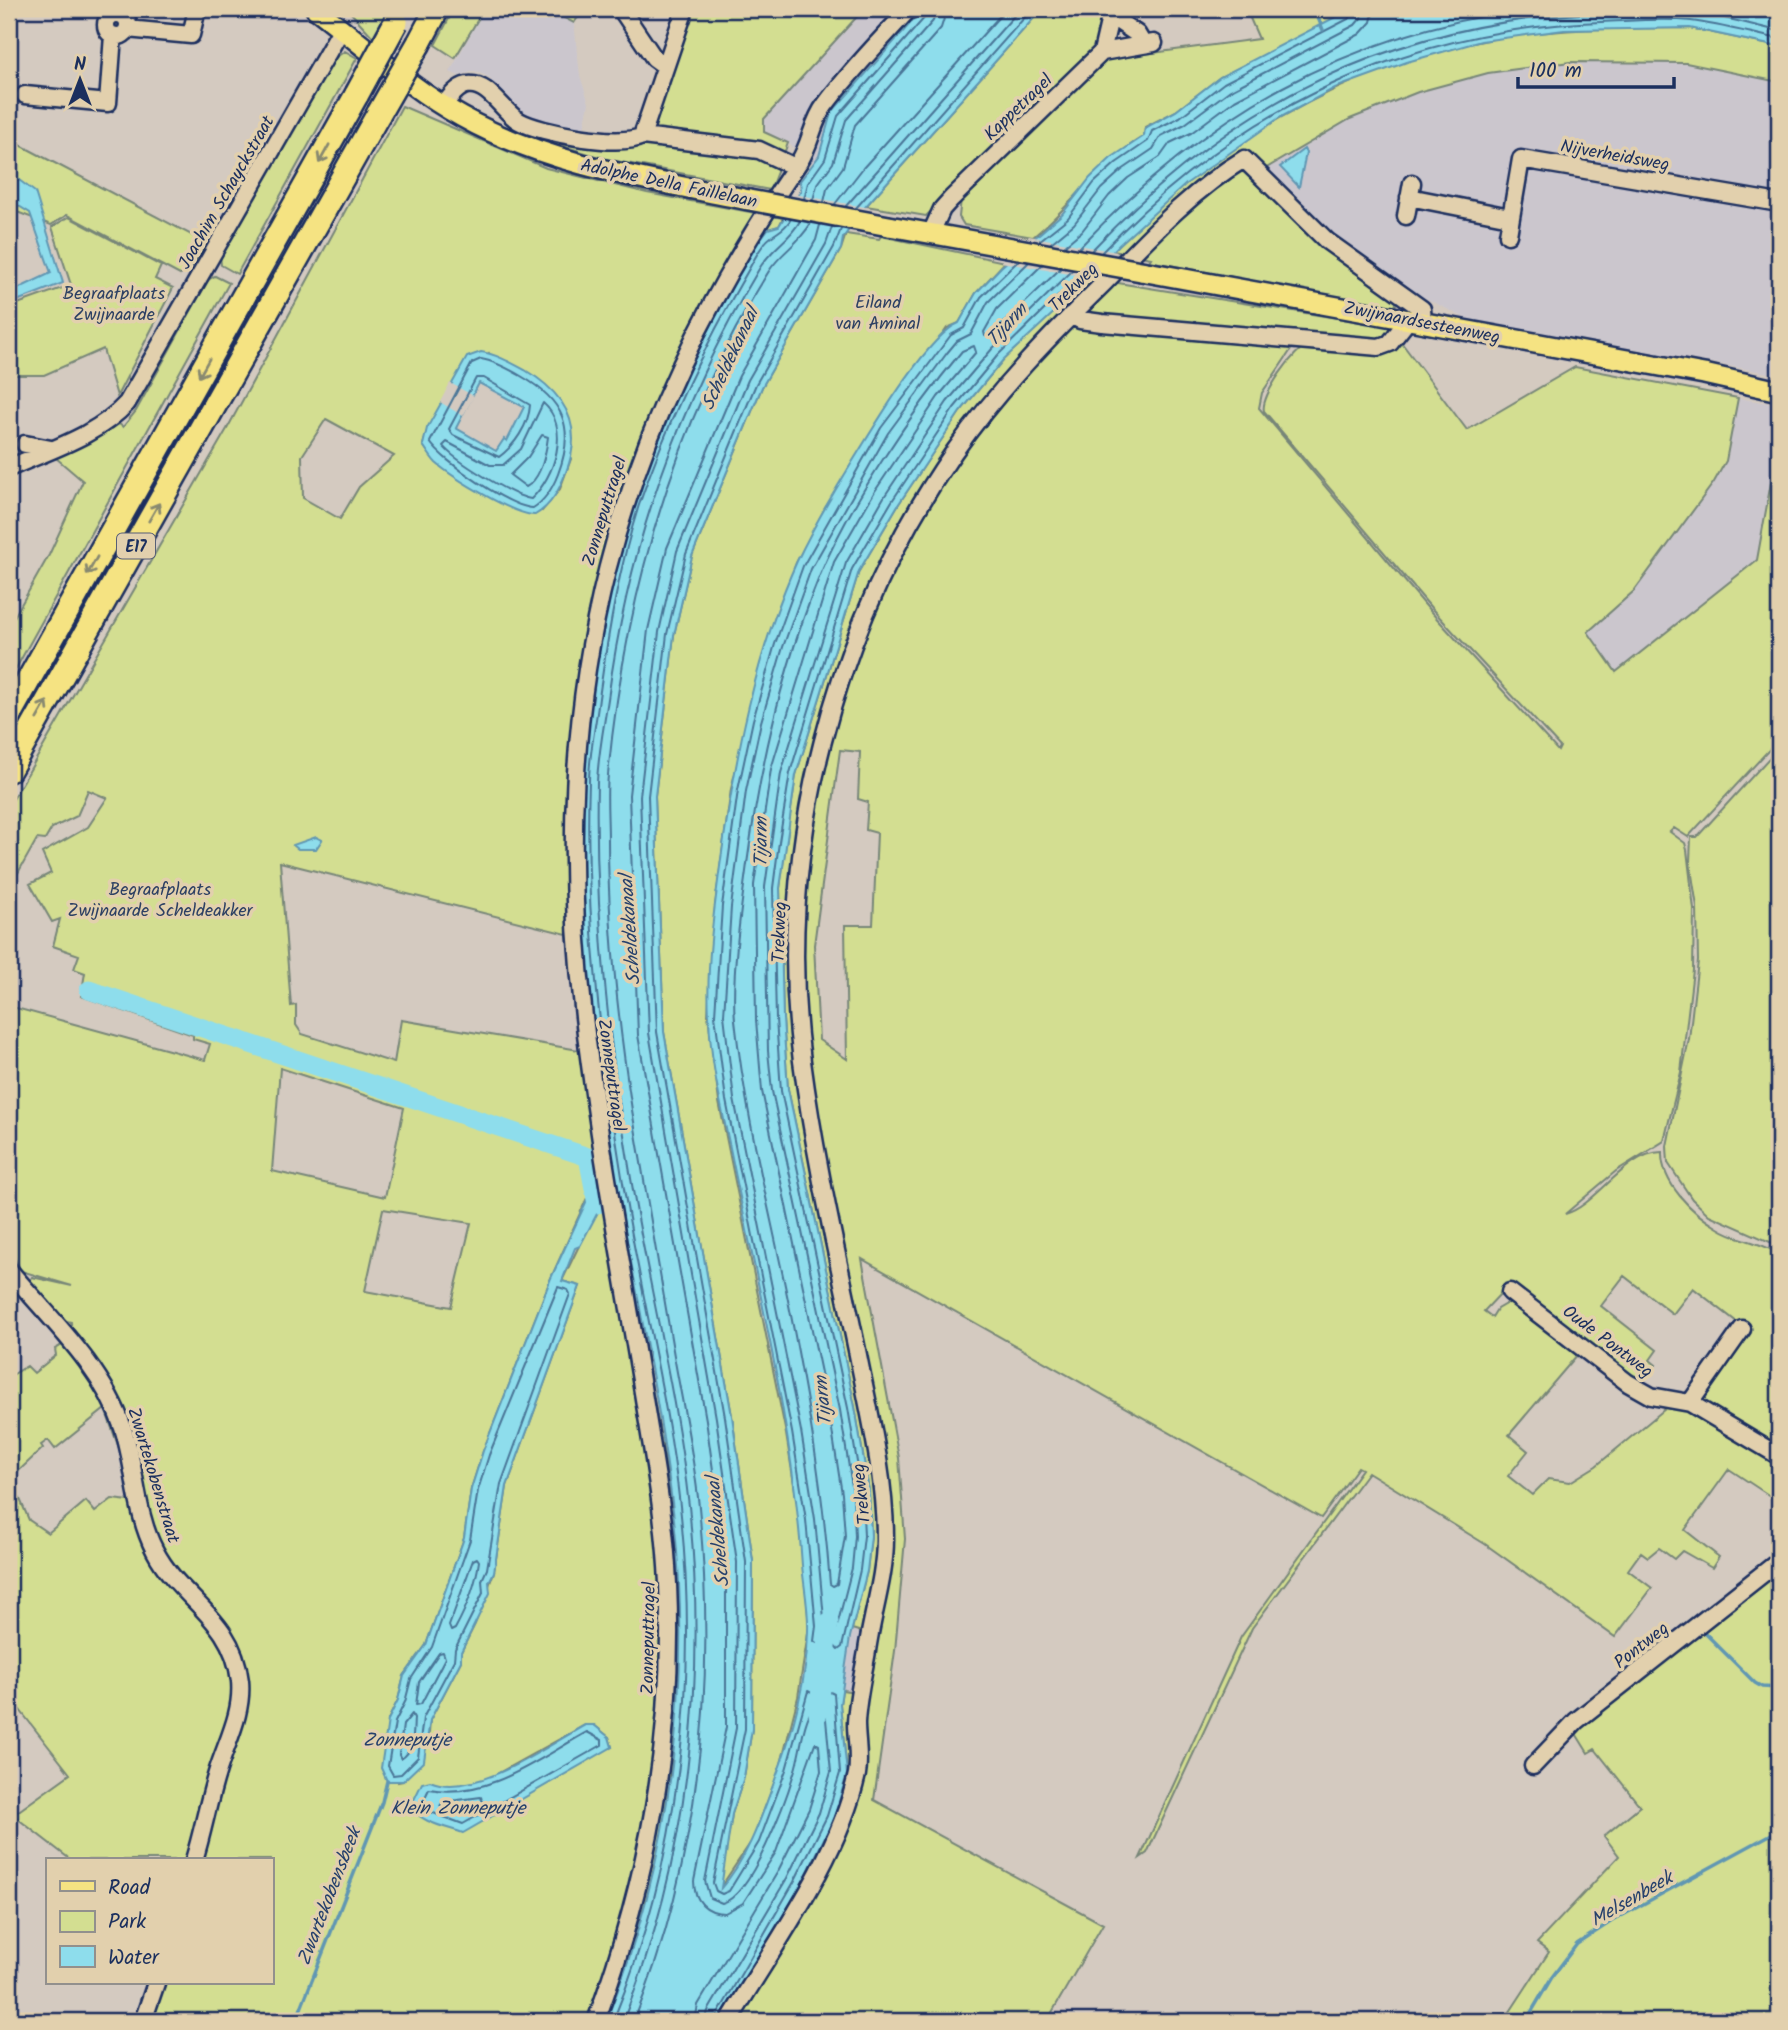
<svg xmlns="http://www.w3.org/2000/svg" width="1788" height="2030" font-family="Kalam,sans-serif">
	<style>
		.built { fill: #cbc6cd }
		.green { fill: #d3de91; stroke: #778678; stroke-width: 2; fill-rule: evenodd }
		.water { fill: #8eddec; stroke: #6097b3; stroke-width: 2; fill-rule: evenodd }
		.pier { fill: #d4cac0 }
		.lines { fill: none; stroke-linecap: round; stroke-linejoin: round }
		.shore { stroke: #497597; stroke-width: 2 }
		.stream { stroke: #6097b3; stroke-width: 3.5 }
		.river { stroke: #8eddec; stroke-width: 19 }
		.minor-casing { stroke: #1b2f5e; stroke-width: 21 }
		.major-casing { stroke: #1b2f5e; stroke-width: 24 }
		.highway-casing { stroke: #1b2f5e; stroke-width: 28 }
		.minor { stroke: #e2d0ad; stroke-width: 16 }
		.major { stroke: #f5e382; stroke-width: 19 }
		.highway { stroke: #f5e382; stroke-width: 23 }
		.major-bridge-casing { stroke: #1b2f5e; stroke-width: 24; stroke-linecap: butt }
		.highway-bridge-casing { stroke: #1b2f5e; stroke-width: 28; stroke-linecap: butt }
		.major-bridge { stroke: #f5e382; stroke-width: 19 }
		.highway-bridge { stroke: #f5e382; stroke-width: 23 }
		.oneway { stroke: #888970 }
		.labels { text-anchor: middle; stroke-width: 7; stroke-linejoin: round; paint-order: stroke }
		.shield { fill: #e2d0ad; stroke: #575f76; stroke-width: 2 }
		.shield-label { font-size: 16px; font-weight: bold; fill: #1b2f5e }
		.street-label { font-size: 18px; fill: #1b2f5e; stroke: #e2d0ad }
		.park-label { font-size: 18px; fill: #2d4063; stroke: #e2d0ad }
		.water-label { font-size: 19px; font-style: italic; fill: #26406c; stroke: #e2d0ad }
	</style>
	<rect width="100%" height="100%" fill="#d4cac0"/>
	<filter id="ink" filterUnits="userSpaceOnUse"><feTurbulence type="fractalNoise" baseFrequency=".0143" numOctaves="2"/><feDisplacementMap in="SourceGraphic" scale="14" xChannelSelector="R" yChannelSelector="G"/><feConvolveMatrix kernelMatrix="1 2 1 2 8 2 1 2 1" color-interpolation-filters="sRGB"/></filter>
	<g filter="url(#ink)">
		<path class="built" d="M484,9l12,4 11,-4h40l27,14 6,53 9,27 -6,30 -57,-13 -22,-17 -15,-26 -15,-6 -15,5 -9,-4z
			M864,9h59l-91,104 -13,43 -6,7 -25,-20 -24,-11v-13z
			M1570,62l116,1 93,19v293l-312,-56 -56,-28 -73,-51 -75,-70 87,-51 68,-27 70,-19z
			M1738,398l41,7v85l-14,87 -152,122 -25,-68 46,-40 80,-109 12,-21z
			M852,1629l13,4 -10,60 -13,-3z
			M827,1646l-5,43 -3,3 5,-43z"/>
		<path class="green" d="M353,9h35l-15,28 -22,-24z
			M454,9h30l-29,49 -20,-13z
			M547,9h36v1l-9,13z
			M694,9h170l-100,110v13l24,11 -18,47 -165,-31 -87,-27 1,-4 110,18 43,-77z
			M1042,9h60l-2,36 -174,171 -60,-10z
			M1246,9h124l-61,24 -89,44 -44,34 -31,16 -1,9c-44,26 -72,70 -111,101l-69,-12 -5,-8 2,-18 146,-140 152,-20z
			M1690,28l89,19v35l-93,-19 -116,-1 -82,11 -70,19 -68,27 -87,51 -25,-3c51,46 99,94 157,132l2,3 -3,6 -245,-47 2,-3 -38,-7c93,-103 233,-184 370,-210 68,-13 138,-13 207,-13z
			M345,51l12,7 -120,216 -16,-9 -1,-10 111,-194z
			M402,106l144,62 101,25 136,25 -4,8 -11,3 -22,30 -145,376 -19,143v111l7,94 30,218 54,305 7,129 -5,106 -12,91 -18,72 -39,117h-472l13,-38h124v-123h-200l-58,-45 57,-41 -61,-78v-186l11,-11 9,21 19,13 38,-32 9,11 17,-13 18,2 -9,-47 -16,-45 -50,40 -7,-9 -7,5 2,3 -34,32v-103l18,-11 7,7 22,-18 -1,-6c10,-4 17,-16 16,-27 -17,-2 -32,-25 -41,-40l2,-5 40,9 -51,-15 -12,-24v-241l196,54 5,-16 -17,-5v-4l-112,-39 4,-23 -11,-4 5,-14 -26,-9 7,-27 -8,3 -22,-38 21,-11 -9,-20 46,-26 19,-29 -19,-8 -11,26 -25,12 -7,12 -8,-1 -28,50v-83l218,-377zM489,353l82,106 -11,30 -18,22c-43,-16 -93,-26 -119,-66 9,-38 41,-64 66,-92zM326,419l68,37 -35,31 -19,32 -37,-21 -1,-42zM280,862l287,72 12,116 -178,-30 -7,43 -92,-29 -6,-9v-20l-5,1zM280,1068l124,40 -19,89 -113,-26zM586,1200l7,17 -31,64 18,5 -73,200 -13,86 -19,52 -14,28v9l-31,59 -2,25 -25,36 -5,1 -10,-62 10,-20 6,-24 22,-31 38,-107 7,-49 12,-38 68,-173zM383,1209l88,14 -20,84 -86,-16zM585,1725h9l15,12 3,10 -201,59 8,-13 65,-12z
			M9,139l198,104 -17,26 -10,6 -113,-60 -16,10 -42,-16z
			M69,217l92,49 -6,13 18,9 -56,108 -14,-47 -59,26h-35v-68l62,-22 -19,-58z
			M846,234l33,5 2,-3 124,26 -29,31 -17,30 -12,5 -122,180 -29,55 -28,79 -37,147 -16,116 -7,110 11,87 67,332 14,87 9,106 -11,70 -18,71 -27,71 -33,49 12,-74 12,-37 8,-48 1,-168 -21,-145 -68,-384 -9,-236 19,-161 18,-79 70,-169 79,-138z
			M215,276l14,7 -220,398v-55l40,-71 34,-74 -27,-23 63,-34 4,3 13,-16 72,-131z
			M1087,278l306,49 -3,12 -9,5 -82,-6 -37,55 -3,15 172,204 127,139 2,-4 -127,-137 -169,-199c-4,-15 31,-63 45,-67l73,5 16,-11 69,92 108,-63 163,31 -12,63 -12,21 -80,109 -46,41 28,40 141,-112 22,-122v301l-91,98 -14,-9 -4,4 15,11 2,7 7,60 -1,60 -12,102 -17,69 -48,30 -51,43c31,-8 60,-62 97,-62 -1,31 30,61 56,76 17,11 38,13 56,23l5,28v172l-80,-48 3,-9 49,-61 -58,-45 -20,26 -49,-38 -23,30 56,44 -7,10 6,5 -16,20 -16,-9 -104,-86 -19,3 -17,18 8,6 5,-8 12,-7 10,2 59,50 -69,81 19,16 -20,25 24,19 16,-16 22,3 26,-16 75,-62 18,4 90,53v41l-50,-33 -44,61 34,27 -7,11 -30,-17 -8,8 -15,-11 -11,9 -7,-5 -13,18 24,18 -37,49 -130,-93 -117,-72 -116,156 -105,225 -7,5 101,-221 121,-168 -4,-2 -37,51 -459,-259 37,199 6,81 -10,112 -21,149 229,124 -56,97h-327l80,-135 34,-68 13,-44 -7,-70 2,-14 14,2 9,-59 -13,-4 15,-58 4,-35 -2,-45 -14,-84 -67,-318 -5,-70 -3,-131 6,-45 10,-68 63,-204 39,-66 62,-93 43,-52zM840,750l20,2 -2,47 10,3 -2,28 11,3 -4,92h-28l2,134 -28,-19 -5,-95z
			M1779,747v499l-70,-31 -17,-16 -24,-36 -1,-17 22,-107 9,-78 -1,-54 -7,-45 1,-25h6z
			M1779,1568v453h-275l45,-69 -12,-9 82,-87 -15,-20 36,-30 -45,-57 -7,4 -13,-21z"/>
		<path class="water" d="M923,9h119l-176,197 -23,32 -2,11 -79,138 -70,169 -18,79 -19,161 9,236 68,384 21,145 -1,168 -8,48 -12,37 -11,74c26,-29 39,-67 52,-103 18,-47 34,-104 35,-154 1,-20 -4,-44 -6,-66 -9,-140 -45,-280 -72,-417 -9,-44 -20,-87 -21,-132 -3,-51 5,-106 12,-157 14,-100 34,-205 76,-298 14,-30 31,-59 48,-87 21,-34 81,-138 114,-151l17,-30 25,-26 61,-53 28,-36 21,-20 33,-22 1,-8 31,-17 44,-34 125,-65 25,-3h409v38l-89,-19 -126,2 -83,11 -74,21 -72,26 -56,30 -93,66 -67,61 -60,63 -56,52 -43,52 -62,93 -39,66 -63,204 -16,113 3,131 5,70 67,318 14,84 2,45 -4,35 -17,66 -10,67 7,70 -13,44 -33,68 -81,135h-114c66,-163 88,-344 66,-519 -19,-154 -59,-304 -77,-458 -9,-87 -20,-180 -13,-268 8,-107 30,-217 68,-317 27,-74 69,-169 118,-230l11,-3 22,-36 -1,-9 19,-25 12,-43zM827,1646l-5,43 -3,3 5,-42z
			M1304,149l2,4 -7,34 -19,-20z
			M19,180l16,12 28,91 -54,21v-11l42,-20 -21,-60 -21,-13v-19z
			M481,352c15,2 31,11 44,18 41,24 59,57 41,102 -7,18 -14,33 -31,43 -20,1 -83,-38 -99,-52 -5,-5 -9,-12 -13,-18l4,-17 40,-71zM479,383l45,24 -17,34 -3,-2 -8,12 -40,-23z
			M316,837l6,3 -6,9h-18l-5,-4z
			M587,1200l10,4 1,8 -18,34 -5,2 -13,33 18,5 -73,200 -13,86 -5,10 1,11 -29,59v9l-31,59 -6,41 -21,20h-16l-6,-13 7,-48 10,-20 6,-24 22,-31 38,-107 7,-49 12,-38 68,-173z
			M585,1725h9l15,12 3,10 -149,86c-16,-6 -44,-10 -52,-27l11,-23 8,-2c44,19 117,-35 155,-56z"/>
		<path class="pier" d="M794,194l76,14 -18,23 -72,-14z
			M1029,236l88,16 -25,26 -91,-16z
			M450,383l24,13 -11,20 -23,-14z"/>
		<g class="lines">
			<path class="shore" d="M804,199l4,-16 17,-24 13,-43 88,-100 2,-7
				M813,200l4,-15 16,-22 13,-43 87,-99 4,-12
				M824,202l3,-13 16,-22 12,-42 86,-97 6,-19
				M835,204l28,-36 143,-159
				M846,206l174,-197
				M856,208l176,-199
				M1039,241l29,-23 26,-35 22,-20 32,-22 4,-10 28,-14 44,-34 126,-65 4,-9
				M1051,243l23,-19 27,-35 21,-19 31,-21 8,-13 24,-12 44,-33 126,-66 6,-7 2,-9
				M1064,246l18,-15 27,-35 19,-18 32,-21 10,-14 21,-10 44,-33 125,-66 11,-12 3,-13
				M1079,248c126,-133 264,-214 447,-239
				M1091,251c140,-149 305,-231 510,-238 29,-1 60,-3 90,-1 29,3 59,13 88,19
				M1102,252c135,-143 302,-223 499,-230 30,-1 61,-4 90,-1 30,4 59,12 88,18
				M1018,261l-37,36 -17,31 -13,7 -70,93 -78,138 -28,78 -22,76 -15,70 -16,116 -7,109 11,85 66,332 14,88 10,106 -2,15 4,3 12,-3 8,9 4,-3 18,-77 4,-34 -2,-44 -14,-84 -67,-317 -5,-72 -3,-131 6,-46 11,-69 62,-204 40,-68 62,-93 44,-53 85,-83
				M1029,262l-41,40 -17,32 -14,7 -10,12 -59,80 -77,136 -28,78 -22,75 -15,69 -15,116 -7,108 10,84 67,332 14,88 10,111 7,2 4,-2 16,-62 3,-32 -2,-43 -13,-83 -68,-319 -4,-40 -3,-164 16,-114 65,-210 38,-66 63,-95 45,-53 81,-79
				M1042,265l-45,44 -13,23 1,4h5l71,-68
				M974,346l2,6 -38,45 -63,94 -41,71 -63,207 -17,116 2,135 6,71 67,320 13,83 3,42 -8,48 -4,2 -3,-2c-7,-98 -24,-194 -43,-289 -19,-92 -42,-182 -52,-275 -4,-43 6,-112 12,-156 13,-98 35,-196 73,-289 30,-72 92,-164 142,-224z
				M481,359c13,2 28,10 40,17 42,24 55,51 37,98 -5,13 -12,26 -25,34 -23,-1 -90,-46 -103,-66l42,-79z
				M476,378h8l46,27c-1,20 -16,41 -31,52l-46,-22 -4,-6z
				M543,403c28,24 12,74 -12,96 -17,-2 -77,-39 -88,-53l4,-4 43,23h13l18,-16z
				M542,435l6,2c-2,16 -7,42 -22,50l-16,-12 18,-18z
				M558,1287l10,3 2,4 -69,190 -14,85 -5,11 1,13 -28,56 -1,11 -31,58 -5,39 -17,17 -8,1 -5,-9 7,-44 10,-20 6,-23 21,-32 38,-107 8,-50 11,-35z
				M477,1558l2,3c-3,24 -12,46 -24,68l-4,2 -2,-5 24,-66z
				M443,1652l2,6 -24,46 -5,1 3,-23 20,-29z
				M412,1714l2,4c-1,14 1,33 -13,41l-2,-4 4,-30z
				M587,1732l15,8v5l-139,79 -43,-16 9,-19c58,11 109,-30 158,-57z
				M481,1797l2,6 -21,12 -22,-9 3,-4z
				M613,2021c67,-163 86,-341 67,-515 -11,-102 -37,-203 -54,-305 -23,-138 -42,-279 -37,-420 0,-27 7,-56 10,-83 9,-64 20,-131 40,-193 28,-83 67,-162 111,-238 5,-9 12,-24 21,-30 9,-7 13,-7 20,-18
				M623,2021c66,-163 84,-341 66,-515 -11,-102 -36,-203 -54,-304 -24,-138 -41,-279 -38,-419 1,-28 7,-57 11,-84 21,-156 70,-294 151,-430 13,-22 29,-27 41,-48
				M634,2021c66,-163 82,-340 65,-514 -5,-53 -17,-105 -26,-157 -14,-80 -28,-160 -41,-240 -14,-89 -24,-180 -24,-270 0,-22 -2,-44 0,-65 17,-178 66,-352 161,-504 13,-20 29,-26 42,-48
				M695,2021l3,-16 79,-132 32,-64 12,-38 -2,-26 -4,-2 -39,109 -33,51 -18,10c-19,0 -31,-12 -31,-32l32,-154v-164l-20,-143 -68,-385 -9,-240 19,-165 19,-82 72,-172 77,-136 4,-15
				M705,2021l3,-10 79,-133 32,-65 12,-41 -6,-63 -11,-3c-12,17 -13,47 -20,67 -8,27 -43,124 -72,130l-12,-5 -5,-17 31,-153 1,-166 -21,-144 -67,-385 -9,-237 19,-164 18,-81 71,-171 78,-136 6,-17
				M714,2021l80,-139 33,-66 13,-43 -6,-79 -4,-2 -11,5 -11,-6 -22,79 -27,72 -30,49 -7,3 -6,-3 -3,-8 32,-154 1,-167 -21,-145 -68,-385 -9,-236 19,-162 19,-80 70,-170 78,-137 7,-18"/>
			<path class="stream" d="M1317,15l6,15
				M1705,1633l50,50 7,4 17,1
				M296,2021l86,-219 5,-21
				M1526,2021l26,-44 25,-33 35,-23 167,-91"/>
			<path class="river" d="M89,990l499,167 9,47 4,-1
				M818,1714l11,-92"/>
			<g class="minor-casing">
				<path id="minor" d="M621,9l33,49 11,8
					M106 25a11 11 0 1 1 22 0a11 11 0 1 1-22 0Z
					M1111,16l26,18 6,10
					M127,29l64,6 6,-26
					M1102,52l10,-43
					M25,95l83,8 5,-68
					M443,106c6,-8 14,-19 24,-21 21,-4 36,27 52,36 21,12 102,27 123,15
					M642,136l117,14 36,17
					M642,136l43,-127
					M1409,197l101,20
					M1406,216l6,-33
					M931,233l11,-24 9,-10 151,-147 52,-9
					M1508,235l13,-76 258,44
					M1071,315l9,5 22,3 277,24 11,-4 19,-24
					M25,444l26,5
					M9,468c40,-18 88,-32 118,-65l215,-375
					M9,1270c40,48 93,96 114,158 13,40 12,85 32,123 26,50 78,66 85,130 3,33 -14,62 -23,92 -9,29 -14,58 -23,87
					M1510,1292l118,91 23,13 39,7 89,53
					M1690,1403l52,-74
					M1533,1766l43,-45 203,-160
					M143,2021l13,-38
					M596,2021c52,-143 79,-283 72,-437 -3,-71 -17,-140 -28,-210 -20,-119 -42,-238 -56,-357 -38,-327 29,-584 215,-855 12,-18 13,-40 26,-57 25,-34 56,-65 84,-96
					M729,2021c43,-73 110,-163 128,-247 3,-17 -1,-34 -1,-51 1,-24 7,-48 11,-72 5,-37 18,-74 18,-112 0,-62 -15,-123 -27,-184 -20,-97 -43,-195 -56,-294 -28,-210 32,-436 152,-609 44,-63 97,-117 151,-170 43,-44 86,-91 139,-123l83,82 95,68 1,13"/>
			</g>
			<g class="major-casing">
				<path id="major" d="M316,9c48,36 93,79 146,108 88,49 189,63 287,83
					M889,226l174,31
					M1141,271l563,103 75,17"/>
			</g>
			<g class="highway-casing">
				<path id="highway" d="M419,43l18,-34
					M9,715l348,-621
					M9,770l370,-657"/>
			</g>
			<use href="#minor" class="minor"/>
			<use href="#major" class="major"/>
			<use href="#highway" class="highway"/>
			<g class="major-bridge-casing">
				<path id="major-bridge" d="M749,200l140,26
					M1063,257l78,14"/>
			</g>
			<g class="highway-bridge-casing">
				<path id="highway-bridge" d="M357,94l39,-72
					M379,113l40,-70"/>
			</g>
			<use href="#major-bridge" class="major-bridge"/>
			<use href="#highway-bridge" class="highway-bridge"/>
		</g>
		<defs><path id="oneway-shaft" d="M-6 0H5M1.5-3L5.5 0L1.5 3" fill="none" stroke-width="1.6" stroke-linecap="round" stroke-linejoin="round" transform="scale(1.75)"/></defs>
		<g class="oneway">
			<use href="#oneway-shaft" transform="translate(324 154) rotate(119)"/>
			<use href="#oneway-shaft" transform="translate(204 368) rotate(119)"/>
			<use href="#oneway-shaft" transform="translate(154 512) rotate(-60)"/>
			<use href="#oneway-shaft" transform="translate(92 566) rotate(119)"/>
			<use href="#oneway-shaft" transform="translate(42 710) rotate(-60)"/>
		</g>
	</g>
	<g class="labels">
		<rect class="shield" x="117" y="533.5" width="38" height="25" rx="5"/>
		<g class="shield-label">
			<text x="136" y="552">E17</text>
		</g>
		<g class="street-label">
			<text transform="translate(1018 107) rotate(-44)" y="6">Kappetragel</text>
			<text transform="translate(1615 155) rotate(10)" y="6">Nijverheidsweg</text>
			<text transform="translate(669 183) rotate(12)" y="6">Adolphe Della Faillelaan</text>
			<text transform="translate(226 192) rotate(-60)" y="6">Joachim Schayckstraat</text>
			<text transform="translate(1073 287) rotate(-45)" y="6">Trekweg</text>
			<text transform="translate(1422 322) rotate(11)" y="6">Zwijnaardsesteenweg</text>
			<text transform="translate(604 511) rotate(-73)" y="6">Zonneputtragel</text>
			<text transform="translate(779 932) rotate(-88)" y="6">Trekweg</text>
			<text transform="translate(612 1075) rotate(82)" y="6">Zonneputtragel</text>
			<text transform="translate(1608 1341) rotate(37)" y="6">Oude Pontweg</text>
			<text transform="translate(154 1475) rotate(73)" y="6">Zwartekobenstraat</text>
			<text transform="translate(861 1494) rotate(-96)" y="6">Trekweg</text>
			<text transform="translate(648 1638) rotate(-89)" y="6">Zonneputtragel</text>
			<text transform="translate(1641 1645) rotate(-38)" y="6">Pontweg</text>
		</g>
		<g class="park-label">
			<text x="114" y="299">Begraafplaats<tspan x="114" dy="21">Zwijnaarde</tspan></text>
			<text x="878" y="308">Eiland<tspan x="878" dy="21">van Aminal</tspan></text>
			<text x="160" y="895">Begraafplaats<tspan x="160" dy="21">Zwijnaarde Scheldeakker</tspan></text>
		</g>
		<g class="water-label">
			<text transform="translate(1006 324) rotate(-48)" y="7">Tijarm</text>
			<text transform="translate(729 358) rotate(-65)" y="7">Scheldekanaal</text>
			<text transform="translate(760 842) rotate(-90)" y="7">Tijarm</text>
			<text transform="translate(629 930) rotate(-94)" y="7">Scheldekanaal</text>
			<text transform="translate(822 1401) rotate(-96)" y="7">Tijarm</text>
			<text transform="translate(717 1532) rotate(-95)" y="7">Scheldekanaal</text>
			<text x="407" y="1746">Zonneputje</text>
			<text x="458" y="1814">Klein Zonneputje</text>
			<text transform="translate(328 1896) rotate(-69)" y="7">Zwartekobensbeek</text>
			<text transform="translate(1631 1898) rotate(-30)" y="7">Melsenbeek</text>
		</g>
	</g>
	<rect width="1788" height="2030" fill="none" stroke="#e2d0ad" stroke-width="35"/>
	<rect x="18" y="18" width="1753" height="1995" fill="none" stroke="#1b2f5e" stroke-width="2.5" filter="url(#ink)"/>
	<rect x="46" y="1858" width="228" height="126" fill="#e2d0ad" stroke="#92908d" stroke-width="2"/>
	<rect x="60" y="1881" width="35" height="10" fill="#f5e382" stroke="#92908d" stroke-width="2"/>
	<text x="108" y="1894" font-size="21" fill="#1b2f5e">Road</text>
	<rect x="60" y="1911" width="35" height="21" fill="#d3de91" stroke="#92908d" stroke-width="2"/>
	<text x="108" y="1928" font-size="21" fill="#1b2f5e">Park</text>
	<rect x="60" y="1946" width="35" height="21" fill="#8eddec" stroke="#92908d" stroke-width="2"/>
	<text x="108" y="1964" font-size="21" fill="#1b2f5e">Water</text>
	<g transform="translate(80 80)" stroke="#e2d0ad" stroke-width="5" paint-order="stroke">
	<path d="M0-5L12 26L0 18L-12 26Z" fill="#1b2f5e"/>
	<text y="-10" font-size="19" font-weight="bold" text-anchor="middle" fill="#1b2f5e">N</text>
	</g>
	<path d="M1518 77v10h156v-10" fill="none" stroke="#1b2f5e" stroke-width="3.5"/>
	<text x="1529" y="77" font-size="21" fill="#1b2f5e" stroke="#e2d0ad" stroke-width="5" paint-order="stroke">100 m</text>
</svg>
